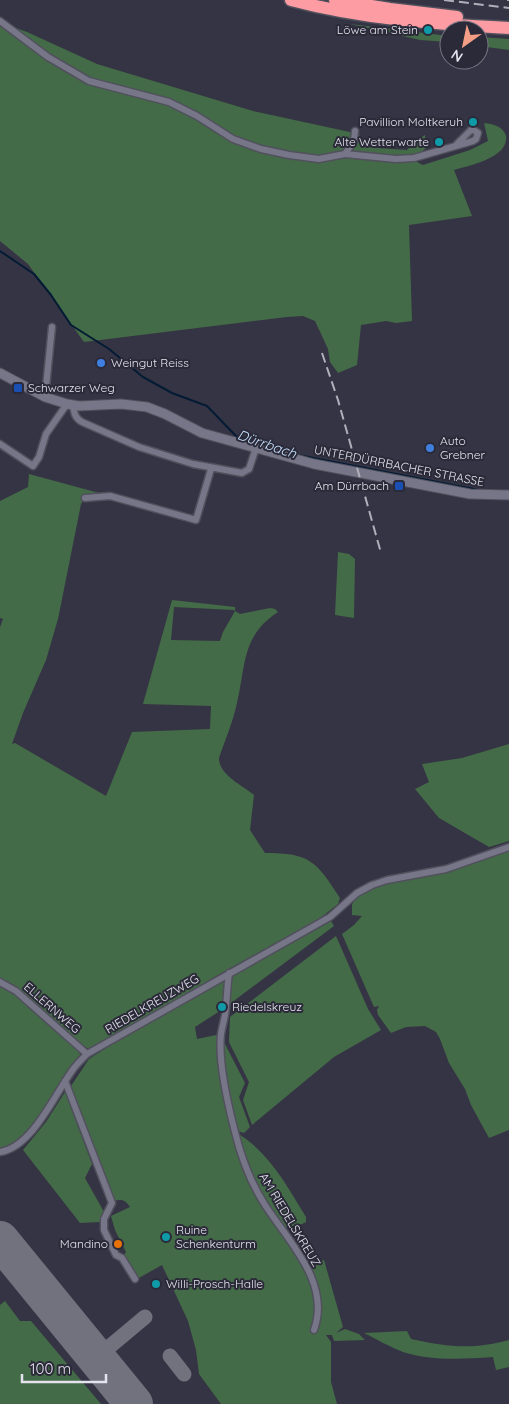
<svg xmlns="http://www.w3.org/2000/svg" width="509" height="1404" font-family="Quicksand,sans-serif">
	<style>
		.green { fill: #446b47; fill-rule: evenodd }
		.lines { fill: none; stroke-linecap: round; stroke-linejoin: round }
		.stream { stroke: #031b34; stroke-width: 2 }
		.taxiway { stroke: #72727f; stroke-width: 15 }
		.runway { stroke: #72727f; stroke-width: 38 }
		.street-casing { stroke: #51505d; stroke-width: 9 }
		.secondary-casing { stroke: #51505d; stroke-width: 11 }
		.highway-casing { stroke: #51505d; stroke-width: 15 }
		.street { stroke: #777688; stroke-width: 6 }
		.secondary { stroke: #777688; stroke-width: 9 }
		.highway { stroke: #fe9ca4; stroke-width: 12 }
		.rail { stroke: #b0afba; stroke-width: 2; stroke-dasharray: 10 5; stroke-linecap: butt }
		.culture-dot { fill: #0f9aa8; stroke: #2b2a39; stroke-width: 2 }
		.shop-dot { fill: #3f7fe0; stroke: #2b2a39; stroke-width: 2 }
		.transit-dot { fill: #1a4fb4; stroke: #2b2a39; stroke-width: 2 }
		.food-dot { fill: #e8710a; stroke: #2b2a39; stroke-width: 2 }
		.labels { text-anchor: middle; stroke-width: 4; stroke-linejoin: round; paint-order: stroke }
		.poi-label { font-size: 12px; fill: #e4e3ed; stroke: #2b2a39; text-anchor: start }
		.street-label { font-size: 12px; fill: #e4e3ed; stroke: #2b2a39 }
		.water-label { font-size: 14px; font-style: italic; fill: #c5e0fe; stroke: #2b2a39 }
	</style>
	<rect width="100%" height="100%" fill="#353444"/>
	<path class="green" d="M0,22l27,10 70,32 156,47 106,23 4,13 44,3 7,-8 11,-7 1,13 -13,12 10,5 47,-15 18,-9 -4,-18c9,1 19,3 22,13 3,22 -38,30 -52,34l18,46 -63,9 3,96 -16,2 -10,-2 -25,4 -4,40 -19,8 -8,-11 -2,-13 -13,-28 -12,-5 -16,1 -203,25 -56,-78 -28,-23z
		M350,24l99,12v6l-29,-2z
		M479,37l30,2v11l-30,-4z
		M29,474l81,22 -25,2 -4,6 -23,115 -12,41 -23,53 -11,31 3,-1 91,53 26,-64 78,-3 1,-23 -68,-2 29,-104 63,7v4l5,3 30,-6 5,1 3,3c-37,24 -32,54 -41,91 -4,19 -12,37 -18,55 0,17 23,27 35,37l-4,35 15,23c45,0 51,8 75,45l-2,6 -19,15 -94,52 -132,77h-6l-6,-4c-26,-23 -50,-49 -81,-65v-352l3,-8 -3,-1v-117l28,-14zM174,607l60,3 1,1 -12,21 -3,9 -49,-1z
		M338,552l11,2 6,5 -1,59 -19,-3z
		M509,744v97l-20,6 -50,-29 -24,-29 14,-7 -7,-18 40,-6z
		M509,847v283l-20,8 -18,-33 -6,-16 -16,-26 -9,-24 -4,-7 -11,-6 -19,1 -15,6 -13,-18 -1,-5 2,-4 -5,1 -32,-73 12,-9 8,-9 -10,-1v-10l5,-12 15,-8 74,-16z
		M331,921l3,5 -111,83 -28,18 2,12 24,-5 4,-8 -1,16 21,41 -6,14 11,30 -6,6 -6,-2 -3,1c33,18 52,54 71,85v5l-4,2 -19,4 24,38 17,-6 19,67 -7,6 9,-4 14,5 6,6 -31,1 -2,-6h-6l5,7v40l6,22h-116l-22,-30 -3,-24 -8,-29 -26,-56 -25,14 -13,-24 2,-3 -11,-22 -4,-14 19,-9c-5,-7 -7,-8 -16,-6l-45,-112 20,-30 28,-18z
		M336,936l32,73 13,21 -47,27 -82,68 -9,-25 6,-18 -20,-40 1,-25z
		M0,985c30,17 54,43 79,67l2,5 -60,83 -21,12z
		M65,1092l27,72 -7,14 19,34 -4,10 -20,1 -57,-73 23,-28z
		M5,1301l15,20h11l70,83h-101v-99z
		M407,1331l4,8c36,8 62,11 98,1v27l-13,3 -3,-13c-30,2 -62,4 -90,-5 -13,-5 -27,-13 -39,-19z"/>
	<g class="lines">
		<path class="stream" d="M0,251l34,23 17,21 20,30 38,24 34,28 29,16 35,13 29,30 47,15
			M293,454l186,36 28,1"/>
		<path class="taxiway" d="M170,1356l14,18
			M96,1358l49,-41"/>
		<path class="runway" d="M0,1240l134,164"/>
		<g class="street-casing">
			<path id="street" d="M0,21l48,36 41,24 80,21 28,14 36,23 28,10 28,6 30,4 26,-5 51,5 18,-1 59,-17 3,-2 2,-6 -6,-4 -15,15
				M345,154l9,-13 1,-10
				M45,397l7,-70
				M73,405c1,8 2,13 9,17l57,25 54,17 49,9 7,-4 7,-21
				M0,444l33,22 6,-9 7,-23 21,-30
				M85,498l25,-2 86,24 15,-51
				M229,973c-2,14 -2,28 -4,42 -1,6 -3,12 -4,19 -3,27 7,71 14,98 6,25 16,51 30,73 24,37 66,78 49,125
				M0,982l16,9 71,63
				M65,1081l47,122 -8,16v11l12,25 6,3 13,21
				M0,1152c33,-5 55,-59 74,-84 4,-5 9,-10 13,-14l243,-137 27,-24 15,-8 15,-5 59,-11 63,-22"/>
		</g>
		<g class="secondary-casing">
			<path id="secondary" d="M0,373l45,24 22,7 12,2 42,-2 26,3 18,7 37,19 112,31 156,30 39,1"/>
		</g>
		<g class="highway-casing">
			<path id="highway" d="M291,0c71,19 145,24 218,28
				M335,0l55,9 67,8"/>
		</g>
		<use href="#street" class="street"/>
		<use href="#secondary" class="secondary"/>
		<use href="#highway" class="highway"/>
		<path class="rail" d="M444,0l65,8
			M507,0h2
			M322,353l16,47 43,153"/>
	</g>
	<g class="culture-dot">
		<circle cx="428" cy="30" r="5"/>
		<circle cx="473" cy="122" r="5"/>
		<circle cx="439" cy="142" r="5"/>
		<circle cx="222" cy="1007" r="5"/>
		<circle cx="166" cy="1237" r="5"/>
		<circle cx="156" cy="1284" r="5"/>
	</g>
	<g class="shop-dot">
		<circle cx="101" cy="363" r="5"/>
		<circle cx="430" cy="448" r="5"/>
	</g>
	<g class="transit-dot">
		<rect x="13" y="383" width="10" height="10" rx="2.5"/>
		<rect x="394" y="481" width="10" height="10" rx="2.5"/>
	</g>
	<circle class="food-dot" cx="118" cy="1244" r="5"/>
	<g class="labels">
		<g class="poi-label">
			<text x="418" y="34" text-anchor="end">Löwe am Stein</text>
			<text x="463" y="126" text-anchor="end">Pavillion Moltkeruh</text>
			<text x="429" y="146" text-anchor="end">Alte Wetterwarte</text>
			<text x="111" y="367">Weingut Reiss</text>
			<text x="28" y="392">Schwarzer Weg</text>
			<text x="440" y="445">Auto<tspan x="440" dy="14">Grebner</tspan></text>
			<text x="389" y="490" text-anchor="end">Am Dürrbach</text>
			<text x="232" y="1011">Riedelskreuz</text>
			<text x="176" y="1234">Ruine<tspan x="176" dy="14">Schenkenturm</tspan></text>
			<text x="108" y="1248" text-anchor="end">Mandino</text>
			<text x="166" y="1288">Willi-Prosch-Halle</text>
		</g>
		<g class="street-label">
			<text transform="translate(399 466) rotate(11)" y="4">UNTERDÜRRBACHER STRASSE</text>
			<text transform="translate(152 1004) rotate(-30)" y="4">RIEDELKREUZWEG</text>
			<text transform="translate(52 1008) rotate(41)" y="4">ELLERNWEG</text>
			<text transform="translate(290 1220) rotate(59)" y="4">AM RIEDELSKREUZ</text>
		</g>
		<g class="water-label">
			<text transform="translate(267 444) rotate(19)" y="5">Dürrbach</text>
		</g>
	</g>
	<g transform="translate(464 45) rotate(213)"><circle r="24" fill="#2b2a39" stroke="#757481"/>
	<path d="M0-4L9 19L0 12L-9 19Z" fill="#f49e86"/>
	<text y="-8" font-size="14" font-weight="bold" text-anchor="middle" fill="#e4e3ed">N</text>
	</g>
	<path d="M22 1374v8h84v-8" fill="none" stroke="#e4e3ed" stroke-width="2.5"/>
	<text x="30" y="1374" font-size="15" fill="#e4e3ed" stroke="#2b2a39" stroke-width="4" paint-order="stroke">100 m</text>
</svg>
